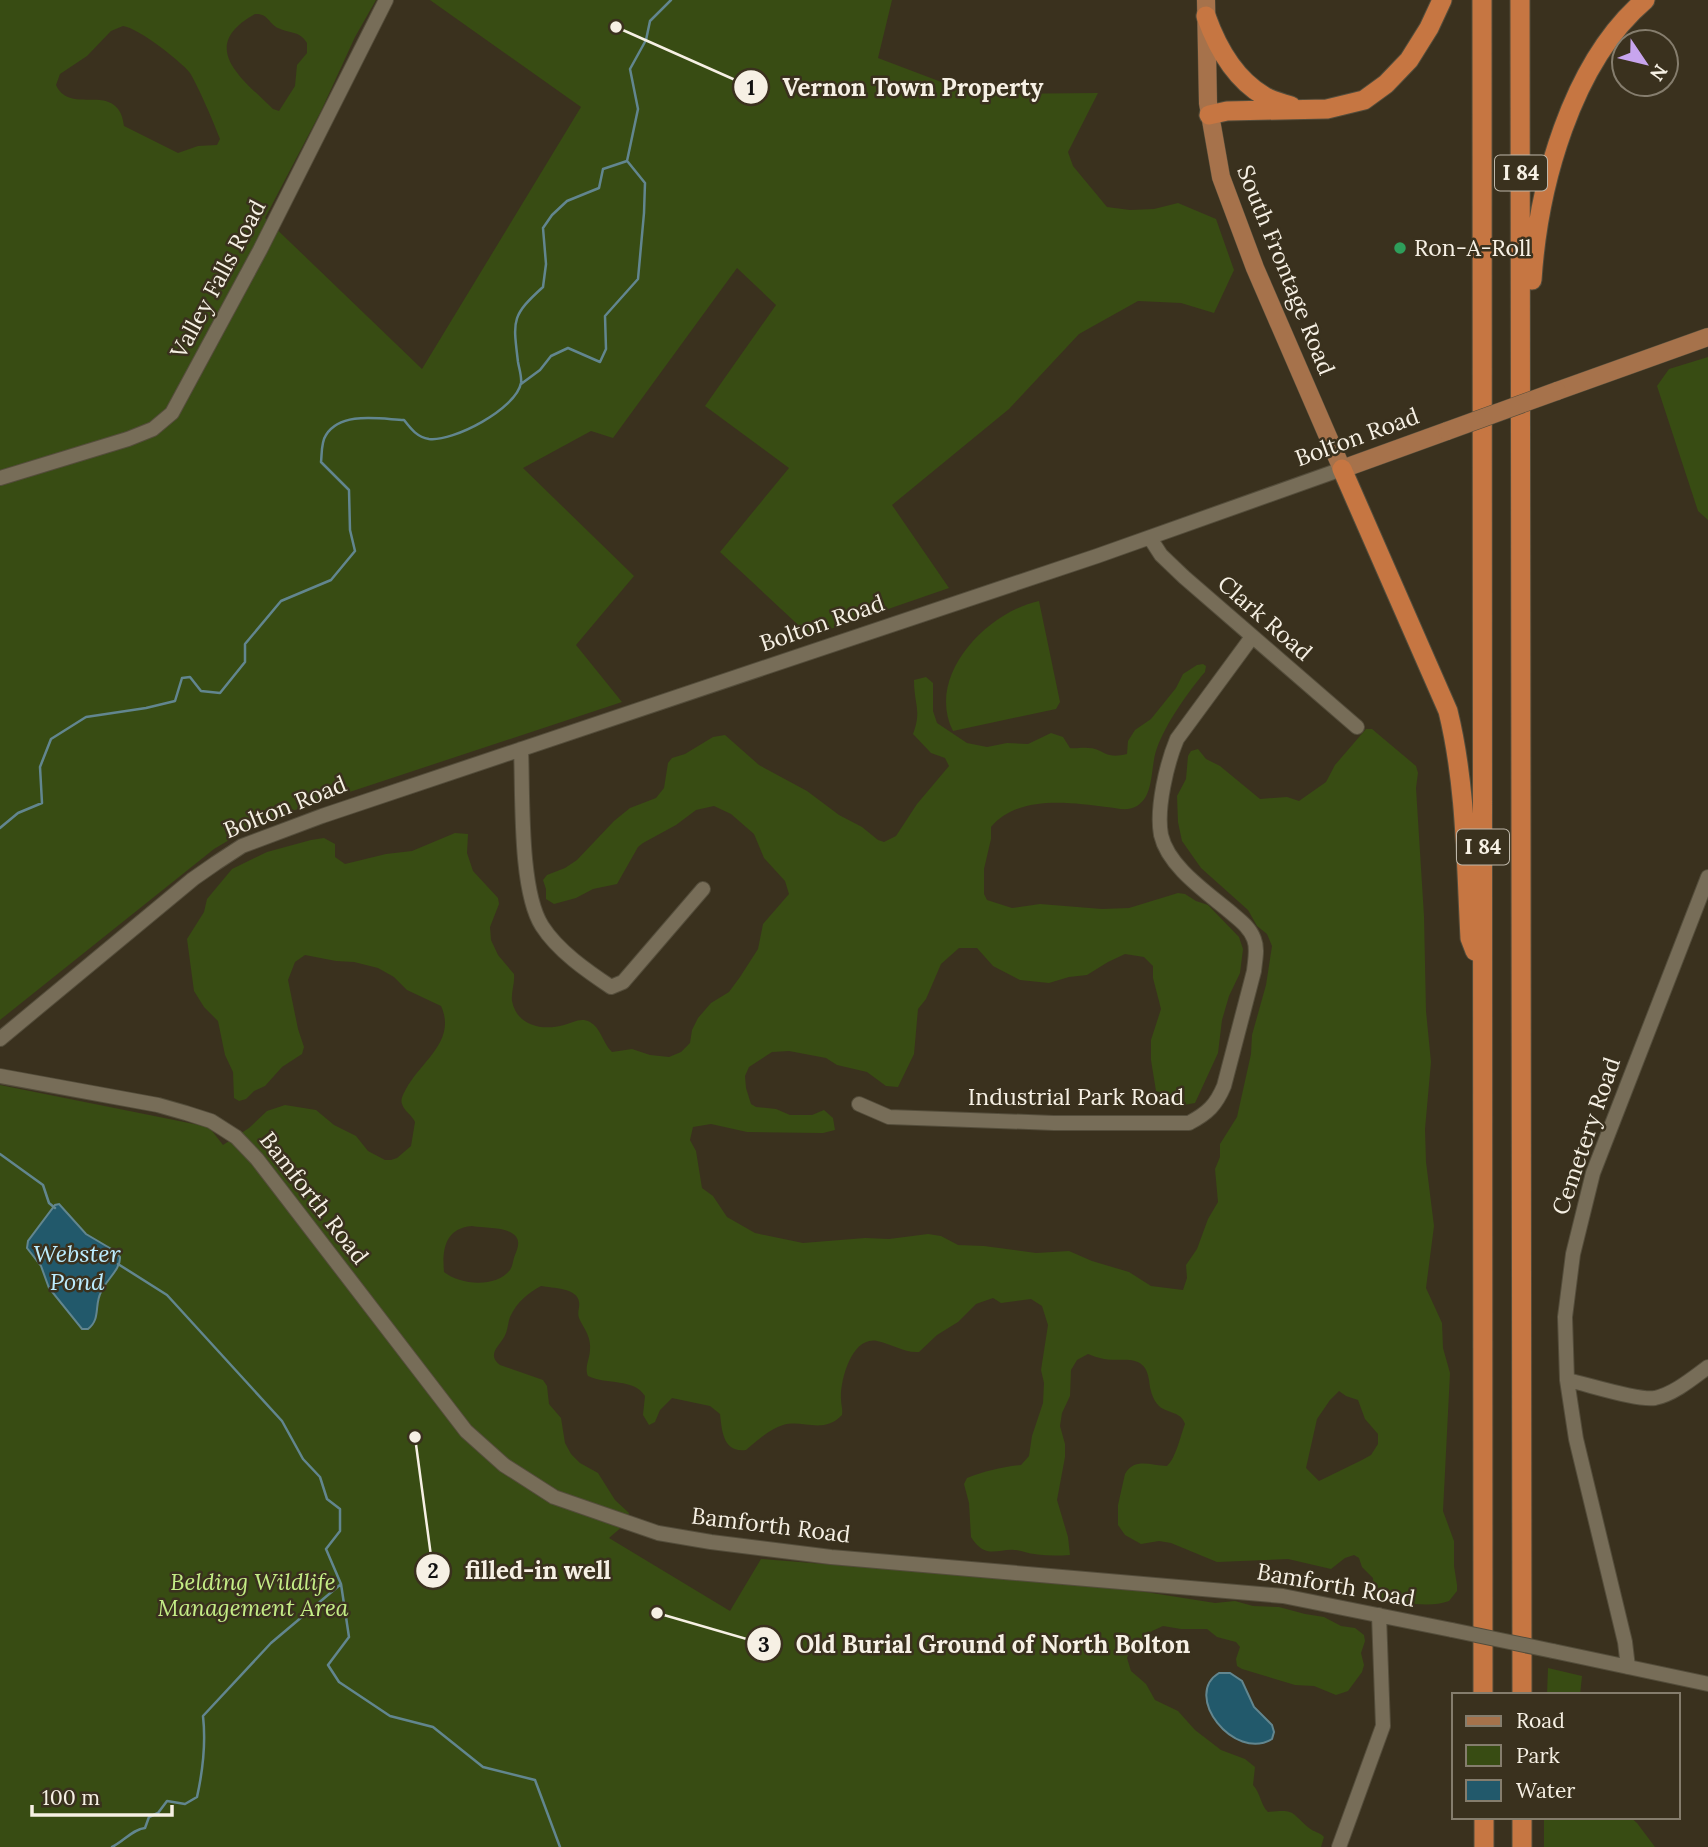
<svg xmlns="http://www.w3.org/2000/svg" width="1708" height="1847" font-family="Lora,serif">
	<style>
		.green { fill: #384c13; fill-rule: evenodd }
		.water { fill: #22596b; stroke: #62868f; stroke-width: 2 }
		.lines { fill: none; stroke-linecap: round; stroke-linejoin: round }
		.stream { stroke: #62868f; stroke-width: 2.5 }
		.minor-casing { stroke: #544d3b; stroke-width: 16 }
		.major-casing { stroke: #544d3b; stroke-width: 19 }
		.highway-casing { stroke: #544d3b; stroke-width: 21 }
		.minor { stroke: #776d58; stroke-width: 14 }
		.major { stroke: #a6724b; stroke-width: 18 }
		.highway { stroke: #c67642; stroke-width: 19 }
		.minor-bridge-casing { stroke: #544d3b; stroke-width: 16; stroke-linecap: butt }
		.major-bridge-casing { stroke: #544d3b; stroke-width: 19; stroke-linecap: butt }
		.minor-bridge { stroke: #776d58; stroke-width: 14 }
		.major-bridge { stroke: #a6724b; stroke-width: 18 }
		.leisure-dot { fill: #2e9e5b; stroke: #3a311e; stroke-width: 2.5 }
		.labels { text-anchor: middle; stroke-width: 5; stroke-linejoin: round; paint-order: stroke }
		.shield { fill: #3a311e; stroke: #beb7a9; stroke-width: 2 }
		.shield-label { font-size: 21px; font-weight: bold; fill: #f6f0e4 }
		.poi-label { font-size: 23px; fill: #f6f0e4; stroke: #3a311e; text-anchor: start }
		.street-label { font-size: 23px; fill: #f6f0e4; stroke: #3a311e }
		.park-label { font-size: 23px; font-style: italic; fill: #c4ed86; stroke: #3a311e }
		.water-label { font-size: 24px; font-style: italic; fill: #bcecfe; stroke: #3a311e }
		.leader { fill: none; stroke: #f6f0e4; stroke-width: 2.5 }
		.callout-dot { fill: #f6f0e4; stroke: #3a311e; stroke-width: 2.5 }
		.mark-label { font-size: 21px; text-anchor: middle; font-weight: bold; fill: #111 }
		.callout-label { font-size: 24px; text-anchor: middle; font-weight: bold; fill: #f6f0e4; stroke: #3a311e; stroke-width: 5; stroke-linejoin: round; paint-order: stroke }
	</style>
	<rect width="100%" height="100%" fill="#3a311e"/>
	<path class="green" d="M0,0h376l-21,37 -34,74 -56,107 157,151 159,-262 -151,-107h462l-14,58 95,36 125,-1 -30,59 5,14 34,41 23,3 24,-1 24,-6 38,16 18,51 -20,43 -33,-10 -43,-2 -59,33 -70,75 -117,96 57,83 -139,48 -90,-84 69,-84 -84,-62 71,-101 -39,-37 -124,170 -22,-7 -68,37 111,108 -58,69 46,57 -342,113 -34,15 -32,19 -214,171zM255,14c13,-1 13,9 23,14 12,6 21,2 29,15v10l-10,12 -2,21 -16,25 -6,-2c-30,-30 -77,-62 -18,-95zM123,26c15,2 58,35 67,47 9,15 24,50 30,66l-3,6 -19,1 -20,7 -54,-27c-1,-6 -2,-12 -6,-17 -15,-20 -50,3 -62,-24l4,-11 27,-18 24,-25z
		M1708,357v163l-10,-9 -41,-125 12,-17z
		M1039,601l21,101 -4,7 -103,22c-28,-55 34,-119 86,-130z
		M1203,664l3,2 -1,6c-17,20 -39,51 -48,76 -7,18 -2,47 -20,58 -11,6 -19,2 -31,1 -37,-5 -88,-12 -115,20v12l-7,30v25l3,6 25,8 28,-4 62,5 27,-1 49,-15 7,1 11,7 12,4 31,32 4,12 -3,24 -11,23 -7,24 -4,33 -23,50 -11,2 -16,-10 -12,-4 -5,-31v-20l10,-31 -8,-31v-12l-9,-9 -19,-3 -17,8 -21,13 -18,2 -20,6 -29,-3 -27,-14 -16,-18h-18l-18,16 -15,35 -8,10 -4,45 -16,33 -12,-1 -19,-14 -30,-7 -11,-7 -37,-7 -17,1 -23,15 -4,9 1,12 5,16 5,3 20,2 14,6h22l12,-5 9,8 2,12 -12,3 -76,-1 -36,-8 -18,3 -3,13 6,11 6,37 11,8 14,21 28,16 48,10 62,-5 24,1 39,-5 13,2 17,9 26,1 52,7 33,-2 23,10 37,11 22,14 32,4 4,-12 -1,-13 11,-16 11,-30 10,-17 -3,-33 5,-12v-13l17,-27 14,-63 1,-19 14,-50 6,-39 -5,-12 -10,-8 -9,-16 -47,-42 -19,-27 -4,-19 -1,-26 9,-17 2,-23 3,-5 7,-2 8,10 14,7 40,33 27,-2 12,4 27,-19 9,-17 31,-36h6l44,37 2,7 -2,15 8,128 2,95 5,51 -6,67 1,33 8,64 -8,62 16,35 1,25 7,25 -7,138 11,30v25l3,19v6l-8,10c-21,8 -54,0 -75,-4l-1,-19 -11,-11 -3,-9 -5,-3 -9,3 -14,11 -43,-10 -71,3 -46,-19 -12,-2 -18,3 -16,-9 -7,-10v-20l7,-31c10,-17 26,-8 42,-8 9,-8 13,-29 18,-42 -4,-13 -17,-10 -26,-18 -7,-7 -9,-17 -10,-26 -4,-27 -25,-18 -45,-21 -5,-1 -11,-3 -16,-5l-11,6 -6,10 -1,26 -8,17 -2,13 5,18v13l-8,43 11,37 2,18c-17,1 -33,1 -49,-4 -20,-6 -34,12 -50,-14l-2,-34 -5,-19 3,-6c18,-7 35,-11 54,-13l8,-9 3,-20 11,-33 1,-20 -3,-13 7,-45 -6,-19 -11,-7 -30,4 -8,-5 -17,6 -18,18 -21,13 -18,17c-15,1 -27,-8 -42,-11 -25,-5 -37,39 -36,58 0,6 2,10 1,16 -19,20 -39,4 -59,10 -13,4 -27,16 -37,25 -23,3 -24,-19 -26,-36l-10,-8 -38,-8 -12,12 -5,12 -6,3 -6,-10 2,-19c-11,-18 -38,-11 -57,-20 -4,-9 2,-17 2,-27 1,-13 -6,-20 -11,-31 -2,-6 1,-10 0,-16 -1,-14 -27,-14 -38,-16 -12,6 -25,17 -31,31 -2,5 -2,11 -4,16 -4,12 -21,20 -6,32l43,15 4,6 2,18 12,14 4,25 6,11 9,9 18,10 17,27 14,13 -5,12 -15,13 121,73 31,-52 359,29 95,15 20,-2 18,5 26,1 26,7 19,3 17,9 14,2 9,7 1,6 -4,12 3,12 -2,7 -14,19 -12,4 -22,-9 -19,-1 -53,-16 -5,-3 -1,-7 4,-12 -4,-5 -19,-5 -10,-8h-26l-18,-3 -11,5 -23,21 -2,6 4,13 15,13 9,16 23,11 17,19 26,20 24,9 10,8 -2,18c8,9 8,21 15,27 28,-3 22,0 41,16 5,4 10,4 15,9l-3,10h-1321v-762l209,42 14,18 26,-17 18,-17 18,-6 31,5 18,15 22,11 12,15 17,9h6l6,-2 14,-12 4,-24c-3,-7 -11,-11 -13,-18 -2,-5 2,-11 4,-15 15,-28 51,-48 35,-83l-34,-16 -13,-13 -16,-9 -24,-6 -18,-1 -31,-6 -10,7 -7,18 10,49 6,18 -2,7 -20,13 -17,19 -11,5 -8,8 -7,2 -5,-3 -1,-26 -8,-17 -7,-34 -14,-14 -10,-16 -7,-52 17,-27 3,-13 25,-30 35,-17 44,-12 13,-2 11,6v13l10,7 41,-10 26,-3 43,-18 13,1 -1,19 6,18 25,27 1,6 -9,23 1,13 7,15 16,19c1,9 -3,18 -2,27 5,25 30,30 52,24 9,-2 16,-8 26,-3 11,6 13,22 22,30l20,-3 18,6 19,2 12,-5 9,-9 2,-13 6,-12 13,-15 18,-11 11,-15 18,-28 5,-25 26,-30 -4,-13 -21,-23 -10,-24 -23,-20 -17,-8 -18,4 -20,15 -33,18 -5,4 -21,37 -24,5 -17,9 -22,6 -8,-5v-10l-3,-9 4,-5 18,-7 12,-8 37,-39 16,-13 26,-10 8,-10 4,-25 4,-5 13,-4 28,-17 12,-2 34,30 48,26 32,24 23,12 16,13 6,2 12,-6 21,-32 32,-38 -4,-8 -14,-5 -18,-19c9,-24 1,-29 1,-54l12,-3 7,6v28l4,12 30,20 20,4 20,-4 21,1 23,-11 12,4 7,11c7,1 11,-1 18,0 16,0 15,12 39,6l1,-13 7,-11 16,-11 25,-31 7,-14 14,-9zM472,1226c11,2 29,1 38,6 11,6 9,13 5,23 -2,4 -2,11 -5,15 -14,18 -50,15 -66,2 -2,-22 1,-44 28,-46zM1339,1391l7,5 12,4 7,19 13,15v10l-7,11 -9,5 -43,21 -13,-13 11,-49 13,-19z
		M1548,1668l34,8 -2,19h-33z
		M1544,1817h86l7,6 18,24h-111z"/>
	<path class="water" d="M59,1204l27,30 27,16 7,7c1,12 -14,23 -19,35 -7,13 0,27 -13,37h-6l-33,-41 -8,-22 -14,-18 1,-7 27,-36z
		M1219,1673h11l12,8 12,26 18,18 2,7 -2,7c-38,23 -90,-44 -53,-66z"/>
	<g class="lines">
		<path class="stream" d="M521,384l19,-14 11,-14 17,-8 32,14 6,-13 -1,-33 33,-37 6,-66 1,-30 -17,-21
			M0,828l18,-15 24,-10 -2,-36 11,-28 35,-22 60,-9 29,-7 7,-23 8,-1 11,14 19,2 25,-31v-18l36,-43 50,-21 24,-29 -5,-21 -1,-40 -28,-28c1,-8 0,-20 5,-27 15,-24 54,-16 78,-15 7,9 13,17 25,19 24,3 87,-30 92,-56 1,-6 -2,-15 -3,-21 -5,-42 -7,-46 25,-75l3,-23 -3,-36 9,-13 15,-14 32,-13 4,-19 24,-8 11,-52 -8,-40 16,-29 4,-19 21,-21
			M0,1154l43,31 6,18 6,5
			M118,1264l49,31 115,126 21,38 17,18 7,22 13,10v22l-14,18 15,35 8,53 -21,28 11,17 51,34 43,11 50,40 52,13 25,67
			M112,1847c11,-5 21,-18 33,-19l4,-11 9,-4 9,-12 18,3 12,-7c6,-27 9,-54 6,-81l68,-73 70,-59"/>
		<g class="minor-casing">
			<path id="minor" d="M0,478l128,-39 25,-10 19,-16 88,-163 126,-250
				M1150,538l11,17 23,22 173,150
				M521,749c2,45 -2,141 21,177 16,25 45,45 69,61l12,-5 80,-93
				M0,1039l193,-160 23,-16 26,-17 80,-30 775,-260 245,-87
				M0,1076l158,29 28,8 25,8 25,16 21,22 209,272 38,34 50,32 104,36 53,9 120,15 452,39 169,34
				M859,1104l30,13 165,6h135c19,-10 27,-18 35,-37l30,-115c1,-11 4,-22 0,-32 -5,-13 -16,-20 -25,-28 -24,-20 -61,-45 -68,-76 -5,-27 6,-72 16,-96l75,-102
				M1567,1380c20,4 71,21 88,18 19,-4 38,-20 53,-31
				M1553,1651l155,33
				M1628,1667l-3,-25 -49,-203 -9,-59 -2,-63 8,-63 20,-81 115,-296
				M1339,1847l44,-121 -4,-111"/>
		</g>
		<g class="major-casing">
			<path id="major" d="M1206,0l2,103 13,74 34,91 87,201 105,-38
				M1557,391l151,-54"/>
		</g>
		<g class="highway-casing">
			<path id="highway" d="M1482,0l1,1695
				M1520,0l2,1695
				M1206,16c11,31 29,63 58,80 8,5 18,7 27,10
				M1209,115l18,-4 100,-2 37,-9 22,-16 23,-24 20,-32 13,-28
				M1532,280c6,-93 39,-217 113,-280
				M1342,469l106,242c18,73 18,152 22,227l5,13
				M1484,1817v30
				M1522,1817v30"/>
		</g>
		<use href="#minor" class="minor"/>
		<use href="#major" class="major"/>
		<use href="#highway" class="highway"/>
		<g class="minor-bridge-casing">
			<path id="minor-bridge" d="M1452,1630l101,21"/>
		</g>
		<g class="major-bridge-casing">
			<path id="major-bridge" d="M1447,431l110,-40"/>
		</g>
		<use href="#minor-bridge" class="minor-bridge"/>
		<use href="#major-bridge" class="major-bridge"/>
	</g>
	<circle class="leisure-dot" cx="1400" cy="248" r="7"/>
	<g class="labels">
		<g class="shield">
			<rect x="1495" y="155.5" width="52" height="35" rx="5"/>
			<rect x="1457" y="829.5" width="52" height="35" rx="5"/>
		</g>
		<g class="shield-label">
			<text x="1521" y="180">I 84</text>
			<text x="1483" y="854">I 84</text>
		</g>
		<g class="poi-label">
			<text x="1414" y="256">Ron-A-Roll</text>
		</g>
		<g class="street-label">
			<text transform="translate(1286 270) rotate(68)" y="8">South Frontage Road</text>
			<text transform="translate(218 279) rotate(-62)" y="8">Valley Falls Road</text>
			<text transform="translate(1357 437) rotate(-20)" y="8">Bolton Road</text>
			<text transform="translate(1265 618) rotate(41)" y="8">Clark Road</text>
			<text transform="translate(822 623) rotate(-19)" y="8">Bolton Road</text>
			<text transform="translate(285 807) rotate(-22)" y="8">Bolton Road</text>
			<text x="1076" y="1105">Industrial Park Road</text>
			<text transform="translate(1586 1136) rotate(-71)" y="8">Cemetery Road</text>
			<text transform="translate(314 1198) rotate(52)" y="8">Bamforth Road</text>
			<text transform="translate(771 1525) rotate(7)" y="8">Bamforth Road</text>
			<text transform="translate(1336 1585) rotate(10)" y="8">Bamforth Road</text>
		</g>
		<g class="park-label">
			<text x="253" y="1590">Belding Wildlife<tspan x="253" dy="26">Management Area</tspan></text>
		</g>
		<g class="water-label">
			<text x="77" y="1262">Webster<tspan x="77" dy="28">Pond</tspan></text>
		</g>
	</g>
	<path class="leader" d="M616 27L751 87M415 1437L433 1571M657 1613L764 1644"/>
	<g class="callout-dot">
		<circle cx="616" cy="27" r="7"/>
		<circle cx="415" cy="1437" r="7"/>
		<circle cx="657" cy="1613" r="7"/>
		<circle cx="751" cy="87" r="18"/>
		<circle cx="433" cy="1571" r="18"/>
		<circle cx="764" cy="1644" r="18"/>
	</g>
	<g class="mark-label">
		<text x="751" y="95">1</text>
		<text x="433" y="1578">2</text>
		<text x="764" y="1652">3</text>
	</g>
	<g class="callout-label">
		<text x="913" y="96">Vernon Town Property</text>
		<text x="538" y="1579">filled-in well</text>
		<text x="993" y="1653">Old Burial Ground of North Bolton</text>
	</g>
	<rect x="1452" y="1693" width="228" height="126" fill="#3a311e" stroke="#857d6d" stroke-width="2"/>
	<rect x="1466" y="1716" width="35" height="10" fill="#a6724b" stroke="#857d6d" stroke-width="2"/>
	<text x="1516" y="1728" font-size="21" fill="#f6f0e4">Road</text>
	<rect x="1466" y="1745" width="35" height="21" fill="#384c13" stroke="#857d6d" stroke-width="2"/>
	<text x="1516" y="1763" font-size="21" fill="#f6f0e4">Park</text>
	<rect x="1466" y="1780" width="35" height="21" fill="#22596b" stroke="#857d6d" stroke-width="2"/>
	<text x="1516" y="1798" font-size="21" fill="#f6f0e4">Water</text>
	<g transform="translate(1645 63) rotate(125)"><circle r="33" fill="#3a311e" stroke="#857d6d" stroke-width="2"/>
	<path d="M0-5L12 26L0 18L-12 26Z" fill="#c8a5ee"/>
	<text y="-10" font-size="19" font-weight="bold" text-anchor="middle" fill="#f6f0e4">N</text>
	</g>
	<path d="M32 1805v10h140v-10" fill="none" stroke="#f6f0e4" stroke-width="3.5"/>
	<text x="42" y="1805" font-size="21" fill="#f6f0e4" stroke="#3a311e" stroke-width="5" paint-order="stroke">100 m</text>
</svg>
